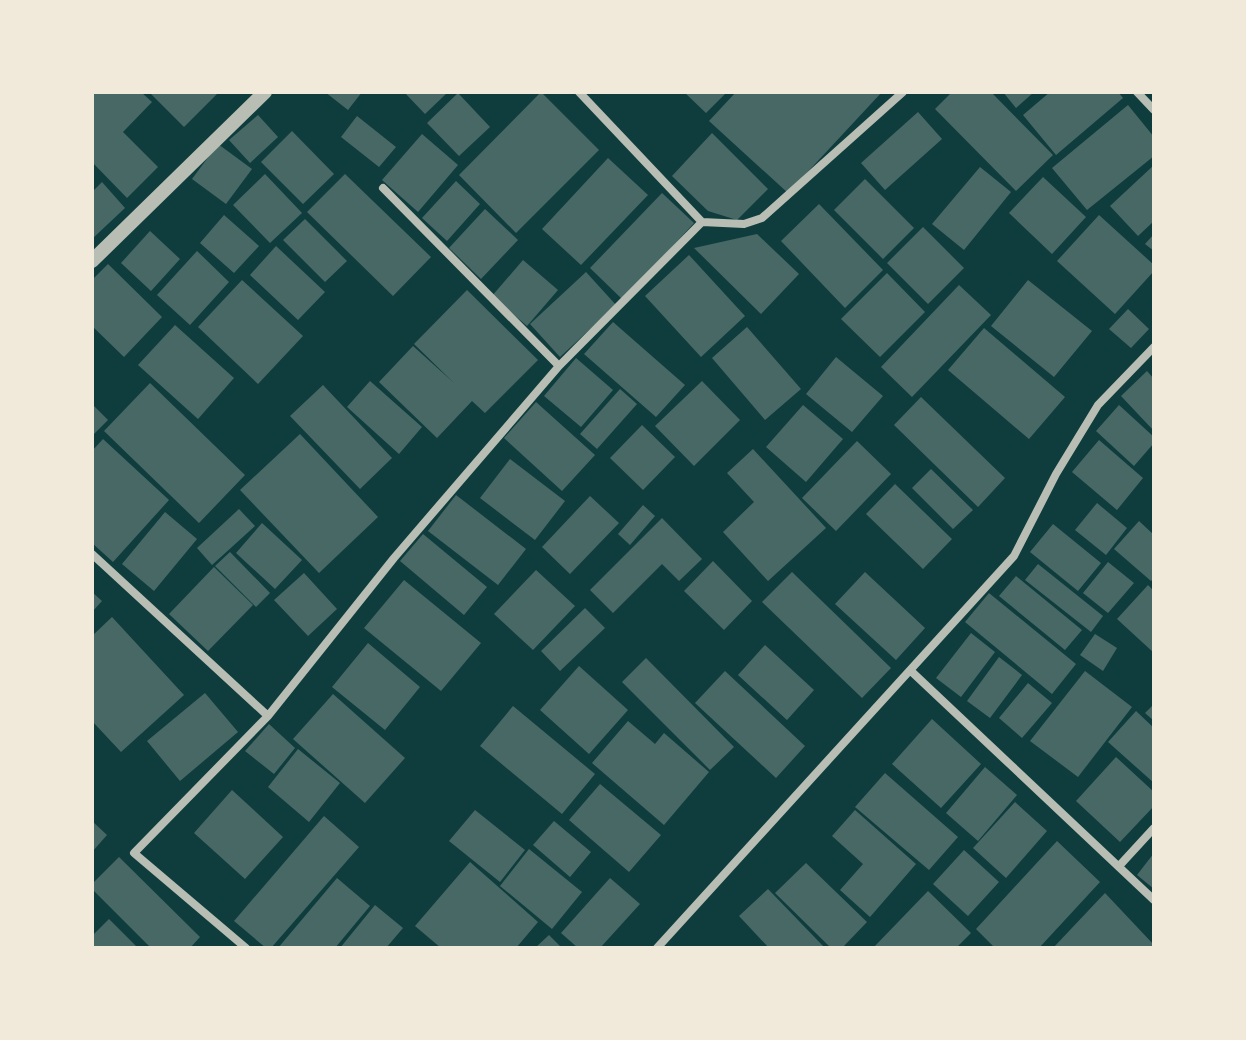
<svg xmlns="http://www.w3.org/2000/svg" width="1246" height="1040" font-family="Merriweather,serif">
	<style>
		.building { fill: #486865 }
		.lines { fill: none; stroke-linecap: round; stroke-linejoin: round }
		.minor { stroke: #b8beb3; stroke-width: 8 }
		.tertiary { stroke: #b8beb3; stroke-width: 14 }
	</style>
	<rect width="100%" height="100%" fill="#0f3d3e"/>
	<path class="building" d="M96,92h45l11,10 -29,30 35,35 -31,31 -35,-36v-66z
		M149,92h70l-35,35z
		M325,92h37l-14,18z
		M404,92h44l-23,22z
		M541,92l58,58 -83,83 -57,-58z
		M684,92h43l-21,21z
		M736,92h146l-94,101 -79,-72z
		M952,92h39l62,63 -37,36 -81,-82z
		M1003,92h31l-18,16z
		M1050,92h68l5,6 -67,57 -33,-40z
		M458,93l32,34 -31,29 -32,-33z
		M1128,105l26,32v19l-67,54 -35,-42z
		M918,112l24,27 -57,51 -24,-27z
		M258,115l20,22 -28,26 -21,-23z
		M357,116l39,31 -17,20 -38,-30z
		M292,131l42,43 -31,30 -42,-42z
		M712,133l56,56 -31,31 -29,-9 -36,-35z
		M422,134l36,31 -40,47 -36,-32z
		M218,144l34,25 -26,35 -34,-25z
		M608,158l40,37 -67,70 -39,-36z
		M1154,165v56l-16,15 -28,-30z
		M980,167l31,25 -47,58 -32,-26z
		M265,174l37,39 -32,30 -37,-38z
		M345,174l86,83 -38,39 -86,-84z
		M1043,177l43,40 -34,37 -43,-41z
		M865,179l49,49 -31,31 -49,-49z
		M456,181l24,23 -33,37 -25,-23z
		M102,182l23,26 -33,31v-47z
		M662,193l32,30 -71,77 -33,-32z
		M819,204l64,66 -38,38 -64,-67z
		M485,209l33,31 -37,39 -32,-31z
		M224,215l35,31 -25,27 -34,-30z
		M1099,215l55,50v6l-39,43 -58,-53z
		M305,219l42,42 -22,21 -42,-42z
		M923,227l41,41 -36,36 -41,-41z
		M150,231l30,28 -29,32 -30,-28z
		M757,234l42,40 -38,40 -67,-66z
		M1154,234v17l-9,-7z
		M276,246l49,46 -27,28 -48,-45z
		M197,251l32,31 -39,43 -33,-30z
		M689,255l56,61 -44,41 -56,-61z
		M523,260l35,30 -31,36 -35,-30z
		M108,264l54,53 -38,40 -32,-31v-46z
		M586,272l30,33 -56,52 -30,-33z
		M887,273l38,39 -45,45 -39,-38z
		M242,280l61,56 -45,48 -60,-57z
		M1028,280l64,51 -38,46 -63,-51z
		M959,285l32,30 -79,82 -31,-30z
		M467,290l71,70 -53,53 -13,-12 -35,37 -58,-56 34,-36 41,37 -40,-39z
		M1128,309l21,20 -18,19 -22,-19z
		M613,322l72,63 -29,32 -72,-63z
		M175,325l59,53 -36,41 -60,-54z
		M747,327l54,62 -36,31 -53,-62z
		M984,328l81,69 -36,42 -81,-69z
		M836,357l47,39 -31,36 -46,-38z
		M576,358l37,32 -32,37 -37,-31z
		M1147,371l7,8v52l-33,-35z
		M370,381l52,46 -23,27 -52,-47z
		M702,381l38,39 -46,46 -39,-40z
		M150,383l95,92 -46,48 -95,-92z
		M323,385l69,73 -32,31 -70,-73z
		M620,389l17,15 -40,45 -17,-15z
		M921,397l84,81 -27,29 -84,-82z
		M536,402l59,53 -33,36 -58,-53z
		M92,404l16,16 -16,16z
		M803,405l40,34 -37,43 -40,-35z
		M1119,405l35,32v6l-20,23 -38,-35z
		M642,425l33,32 -32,33 -33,-32z
		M300,434l78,83 -59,56 -79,-83z
		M103,439l66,61 -56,62 -21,-19v-92z
		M1099,440l44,38 -26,32 -45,-38z
		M857,441l34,33 -55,57 -34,-33z
		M753,449l73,79 -58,53 -45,-49 31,-30 -27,-29z
		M510,459l55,42 -30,39 -55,-42z
		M931,469l42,41 -20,19 -41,-41z
		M895,484l57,55 -29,30 -57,-55z
		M456,495l70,54 -28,36 -70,-54z
		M590,496l29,27 -49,51 -28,-27z
		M1097,503l30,25 -21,27 -31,-25z
		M643,505l12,11 -25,29 -12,-11z
		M239,509l16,17 -43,39 -15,-17z
		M165,512l32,27 -43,52 -32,-27z
		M662,518l40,41 -23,22 -17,-17 -49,49 -23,-23z
		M1139,521l15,14v43l-3,3 -37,-32z
		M262,523l40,37 -27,29 -39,-36z
		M1053,524l48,39 -23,28 -48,-39z
		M423,534l64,53 -23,28 -64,-54z
		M230,552l40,41 -14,14 -41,-41z
		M713,561l39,40 -28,29 -40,-39z
		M1108,562l26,21 -26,30 -25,-20z
		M1038,564l65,52 -12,16 -66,-52z
		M214,567l39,38 -45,46 -39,-37z
		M536,570l39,36 -42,44 -39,-36z
		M792,572l99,96 -29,30 -100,-96z
		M865,572l60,56 -29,32 -61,-56z
		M304,573l33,36 -29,27 -34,-36z
		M1016,576l66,54 -17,20 -66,-54z
		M404,580l77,63 -40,48 -77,-63z
		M1148,585l6,6v62l-37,-34z
		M92,592l10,9 -10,11z
		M989,593l87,71 -24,30 -87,-72z
		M585,608l20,20 -45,43 -19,-20z
		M112,617l72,78 -63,57 -29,-31v-85z
		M971,633l24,19 -34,45 -25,-19z
		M1095,634l22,14 -14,23 -23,-16z
		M368,643l52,44 -35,43 -53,-43z
		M765,645l49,45 -27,30 -49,-45z
		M999,657l23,18 -32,43 -23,-17z
		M646,658l88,89 -24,23 -88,-88z
		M579,666l49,44 -39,44 -49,-44z
		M725,671l80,75 -29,32 -81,-75z
		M1085,671l47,36 -54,70 -48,-36z
		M1028,683l24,20 -30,35 -23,-20z
		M205,693l33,39 -58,49 -33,-40z
		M333,694l72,64 -40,45 -72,-64z
		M1154,704v17l-9,-8z
		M513,706l82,68 -33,40 -82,-68z
		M1136,711l18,17v55l-46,-41z
		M932,719l49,45 -40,44 -49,-44z
		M628,721l27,23 9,-11 45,39 -45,53 -72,-62z
		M269,724l26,24 -21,26 -29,-23z
		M298,749l42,34 -31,39 -41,-35z
		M1116,757l38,35v14l-34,36 -44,-41z
		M985,767l32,28 -39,46 -32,-28z
		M885,773l73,64 -29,33 -74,-63z
		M600,784l61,51 -32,37 -60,-52z
		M232,790l51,47 -38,42 -51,-46z
		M1015,802l32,29 -41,47 -33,-30z
		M475,810l50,40 -25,32 -51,-41z
		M855,810l61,54 -46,53 -30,-27 23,-26 -31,-28z
		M324,816l35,31 -88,101h-5l-32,-27z
		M92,821l15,14 -15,17z
		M554,821l37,31 -21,25 -37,-32z
		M1057,841l43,41 -61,66h-44l-19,-19z
		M529,849l53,43 -30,37 -52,-43z
		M964,850l35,32 -31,34 -35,-32z
		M1154,853v36l-17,-14z
		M119,857l81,80 -10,11h-39l-59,-59v-5z
		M470,862l68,60 -22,26h-75l-26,-22z
		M806,863l61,59 -25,26h-11l-56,-55z
		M337,878l33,28 -35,42h-57z
		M610,878l30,26 -40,44h-22l-17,-15z
		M768,889l57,59h-56l-30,-32z
		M928,891l43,42 -15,15h-83z
		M1105,893l49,52 -3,3h-98z
		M375,905l28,23 -17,20h-46z
		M109,919l29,29h-46v-12z
		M549,935l13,13h-27z"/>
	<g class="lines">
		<path class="minor" d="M579,92l123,130
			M1137,92l17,18
			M383,188l176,178
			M92,554l176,162
			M912,672l242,228
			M1120,865l34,-37
			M246,948l-112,-95 134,-137 126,-158 165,-192 143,-144 42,2 18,-6 141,-126
			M657,948l357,-392 42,-82 42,-69 56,-58"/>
		<path class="tertiary" d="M92,261l173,-169"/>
	</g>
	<rect width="1246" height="1040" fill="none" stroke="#f1e9da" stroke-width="188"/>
</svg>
